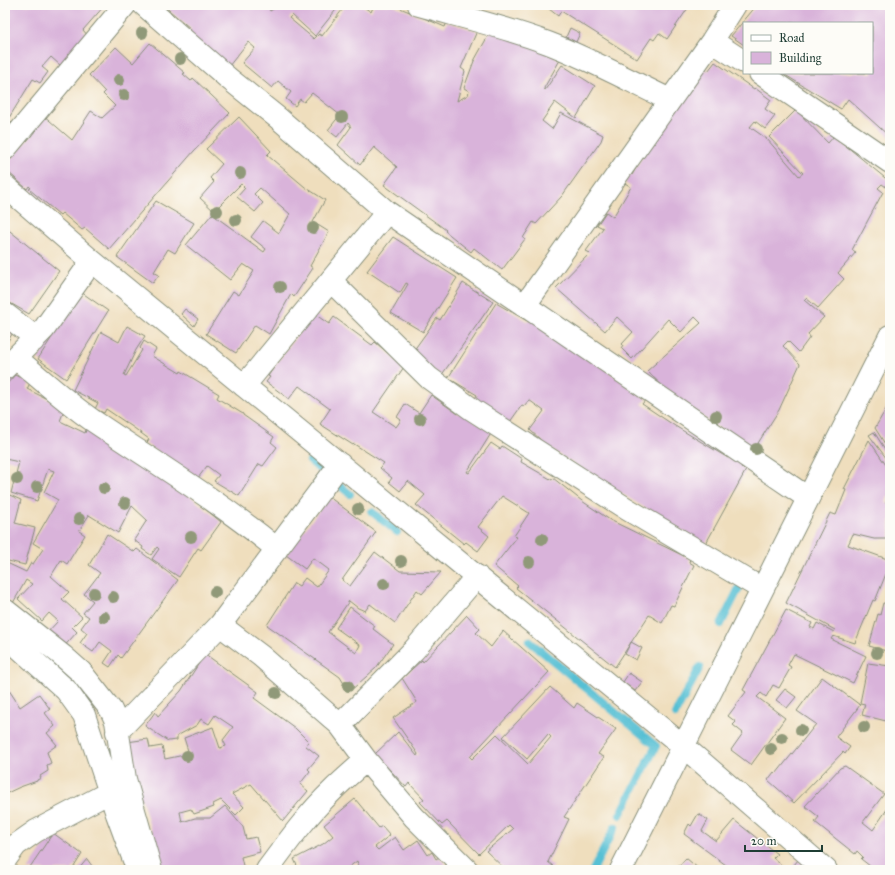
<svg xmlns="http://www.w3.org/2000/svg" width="895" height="875" font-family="'IM FELL Great Primer',serif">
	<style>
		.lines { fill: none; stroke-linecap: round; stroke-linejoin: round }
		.stream { stroke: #57c0d4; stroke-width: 8 }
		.building { fill: #d9b3da }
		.street-casing { stroke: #878e78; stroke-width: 24 }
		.secondary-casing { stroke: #878e78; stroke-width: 24 }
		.street { stroke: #fff; stroke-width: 22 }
		.secondary { stroke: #fff; stroke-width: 22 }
		.tree { fill: #909979 }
	</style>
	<rect width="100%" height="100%" fill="#fdfcf7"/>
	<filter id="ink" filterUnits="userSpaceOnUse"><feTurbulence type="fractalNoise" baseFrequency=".025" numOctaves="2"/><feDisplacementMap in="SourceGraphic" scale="8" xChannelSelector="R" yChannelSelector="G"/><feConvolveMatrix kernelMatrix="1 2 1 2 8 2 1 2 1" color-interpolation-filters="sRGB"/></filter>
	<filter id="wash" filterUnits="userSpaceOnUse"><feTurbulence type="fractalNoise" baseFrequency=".012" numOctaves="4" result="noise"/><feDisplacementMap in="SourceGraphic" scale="16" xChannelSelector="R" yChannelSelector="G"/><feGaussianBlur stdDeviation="0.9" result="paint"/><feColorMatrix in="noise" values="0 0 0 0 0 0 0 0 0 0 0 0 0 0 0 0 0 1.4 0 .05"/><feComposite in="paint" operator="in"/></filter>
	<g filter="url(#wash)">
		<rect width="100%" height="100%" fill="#efdebd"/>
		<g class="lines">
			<path class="stream" d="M310,461l40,33
				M372,512l25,20
				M721,624l22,-44
				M529,641l127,105 -36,69
				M675,714l25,-47
				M593,870l22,-43"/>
		</g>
		<g id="blocks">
			<path class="building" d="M5,5h100l-22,25 5,6 -27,30 -10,-9 -9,10 6,5 -8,11 -7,-4 -26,42 6,2 -8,10z
				M163,5h110l-4,3 1,3 10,-6h5l2,4 3,-4h48l1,1 -24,30 -23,-21 -3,3 25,21 5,-5 3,2 24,-31h15l10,7 3,-7h19l52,22 2,-5 30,9 -16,37 4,3 -8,30 11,-6 1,-4 -5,-3 10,-27 20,-36 66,35 -16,28 1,2 17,-25 33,21 -19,32 -21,-16 -13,19 10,8 9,-16 42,22 -2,6 -39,55 -26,28 -3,-2 -10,16 2,1 -23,31 -28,-22 -3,4 -26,-21 1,-1 -62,-45 13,-18 -23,-20 -14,18 -22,-20 13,-18 -3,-4 -11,14 -9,-7 12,-15 -28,-22 -8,9 -4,-3 -5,7 -9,-7 5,-7 -13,-11 -6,7 -30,-25 13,-15 -7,-6 -23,29 -39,-36 5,-6z
				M544,5h146l-23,34 -8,-6 -5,7 -3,-2 -14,21 -76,-48 -3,5z
				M757,5h5l4,3 3,-3h121v132l-42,-38 -7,10 -59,-36h90v-50h-128v22l-13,-9z
				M570,28l10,5 -4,9 -10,-5z
				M150,43l35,30 -2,1 8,7 2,-3 37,35 -36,38 -85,98 -24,-21 -3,2 -20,-17 -2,2 -31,-26 2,-1 -2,-2 -2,3 -20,-18 3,-3 -4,-4 26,-29 -5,-5 15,-16 30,26 19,-29 11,7 13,-12 -12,-12 2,-2 -16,-17 27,-28 17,16z
				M715,62l39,27 1,-1 16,12 -6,9 10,7 -10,13 -10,-8 -5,6 17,12 32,37 4,-3 -34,-36 27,-27 32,33 6,-7 56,46v8l-8,-6 -4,4 5,4 -31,58 4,2 -18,21 6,6 -26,29 -12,-10 -2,2 20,17 -16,17 2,3 -11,15 -11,-11 -5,5 17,18 -21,46 -26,41 -78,-53 -28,-27 54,-48 -6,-6 -14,15 -13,-13 -36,40 -11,-11 2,-3 -1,-1 11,-12 -16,-15 -12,14 -49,-43 34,-35 -4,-2 17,-23 -6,-3 9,-13 7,5 18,-30 -6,-4 4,-10 3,2 33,-58 37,-50 6,4z
				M239,117l32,34 -4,4 38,32 20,13 -12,22 16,10 -19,34 3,2 -19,29 -3,-3 -22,40 -14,-9 -19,28 -30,-19 27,-43 6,4 15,-24 -11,-7 -13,16 -44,-35 26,-31 52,38 2,-3 -15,-12 12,-16 16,12 11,-19 -30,-26 -6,6 9,9 -8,9 -18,-15 8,-9 -4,-4 -27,27 -14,-13 14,-16 -4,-4 12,-14 -16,-15z
				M156,201l38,22 -19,30 -7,-4 -14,23 5,3 -6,8 -36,-26z
				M5,227l54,44 -30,43 -24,-14z
				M393,237l64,41 -34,54 -32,-19 17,-29 -2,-1 -6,10 -33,-22z
				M463,283l30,19 -52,74 -30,-22 26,-36 3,2z
				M81,292l27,19 -42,68 -28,-20z
				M496,303l33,19 4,-6 113,83 -4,5 33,22 53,32 5,-10 14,9 -6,10 5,3 -41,75 -163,-101 1,-2 -13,-12 14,-19 -15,-11 -5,6 -2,-1 -15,21 -35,-22 5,-9 -29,-17z
				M185,309l13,10 -4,7 -13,-12z
				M313,313l16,11 5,-7 38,28 3,-3 29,25 -31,45 23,15 5,-7 -4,-3 8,-13 14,9 12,-18 27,19 2,-2 32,20 -25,40 2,1 22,-30 9,6 2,-3 20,13 -1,3 31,18 1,-2 29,23 28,19 80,39 -1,3 5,3 -20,41 -3,-1 -9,18 -13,-8 -34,52 -99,-79 2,-2 -24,-20 23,-29 -3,-1 15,-23 -27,-17 -24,31 11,9 -11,15 -12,-9 -2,2 -48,-39 9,-10 -17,-14 -8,10 -11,-9 3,-4 -12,-10 4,-5 -30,-19 -1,1 -33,-21 10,-15 -31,-23 -10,13 -23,-17 4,-5 -2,-1z
				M5,323l10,6 -10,17z
				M127,326l18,10 -9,14 -12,25 2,1 16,-26 -2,-2 4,-7 12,8 -4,7 28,17 1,-2 38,23 -2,4 26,16v1l31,22 -3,5 6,5 -14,19 -4,-2 -20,32 -25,-15 5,-6 -12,-9 -9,12 -52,-34 3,-5 -15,-11 -28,-19 -2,4 -9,-4 3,-6 -25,-13 28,-58 18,10z
				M15,375l15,8 -3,6 38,19 -5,13 25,12 2,-6 98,65 36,30 -20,28 -3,-2 -19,29 -27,-18 7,-10 -2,-2 -6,8 -9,-6 1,-2 -9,-7 13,-20 -15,-14 -14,27 -29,-18 -10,16 6,4 -18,29 -6,-4 -10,16 18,16 -7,7 20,18 -10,10 5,5 -16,18 -16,-15 13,-14 -9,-8 -7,8 -24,-22 14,-15 -6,-4 -13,23 -8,-4v-106l16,7 -6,23 20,5 -10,37 -17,-4 -1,2 19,9 5,-9 2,1 10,-15 -10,-6 25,-43 -14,-8 10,-21 -6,-2 -11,32 -26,-8 8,-31 -14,-3v-73z
				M890,402v50l-15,-24z
				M874,432l16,25v6l-21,-28z
				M869,440l21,31v25h-2l-2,7 4,1v35h-16l-21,-5 -5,11 42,15v4l-15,37 -2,-1 -18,43 -22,-7 -2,3 35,17 -13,27 -59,-29 -6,11 3,2 -12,21 -6,-3 -7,12 -5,-4 -4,4 28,21 -34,47 -20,-15 12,-17 -10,-8 3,-3 -8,-6 18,-24 -3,-2 43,-80 26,13 -2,4 4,2 3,-6 17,9 1,-2 -49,-27 44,-90 6,2 10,-25 -2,-1z
				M329,497l47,35 -34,48 8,6 25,-34 25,19 41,1 -19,22 -5,-4 -22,33 -25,-19 -5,7 -7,-3 -9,-7 -21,31 28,21 4,-8 -24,-17 14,-21 25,19 -2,3 20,15 -17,24 -27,24 -9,-15 -73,-52 27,-42 5,3 6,-8 12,9 12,-17 -16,-12 -8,11 -19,-14z
				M107,534l27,18 3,-3 41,31 -57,78 -3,-3 -8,12 -6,-4 8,-12 -12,-9 -7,10 -13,-9 7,-10 -6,-5 8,-11 -6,-4 10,-12 -9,-7 16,-21 -11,-8z
				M883,603l7,1v48l-21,-6 9,-32 2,1z
				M467,615l13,14 -4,4 15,14 12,-16 46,41 -79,85 2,2 25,-25 31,30 23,-27 -3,-3 -21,25 -24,-22 47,-50 24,21 3,-5 39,26 -18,25 6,3 -40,60 5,2 -21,43 5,4 -4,4h-43l-20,-19 27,-22 -4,-4 -30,29 -32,-33 -5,4 -22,-23 4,-3 -15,-16 -3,4 -31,-33 23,-22 19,24 1,-2 -25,-36 24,-16 -15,-24 20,-18 1,2z
				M631,642l11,6 -6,12 -11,-6z
				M205,654l53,38 -4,6 41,30 13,13 -2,5 13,10 -11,13 2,2 -10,13 8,7 -25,30 -32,-37 -19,10 12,13 -8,8 -15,-15 -8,4 1,3 -20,7 -3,-5 -11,3 2,10 13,-4h15l15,-12 18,21 3,12 10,-2 4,15 -19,5 3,13h-88l3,-3 -7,-33 -10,-35 -7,2 -8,-59 21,-3 2,9 12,-2 3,13 24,-5 -5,-16 29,-11 7,21 6,-2 -3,-6 10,-13 -18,-12 -6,9 -8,-5 -4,6 -20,11v4l-9,1 -23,-15 10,-14 3,4 23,-25z
				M868,663l22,3v56l-28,-7 3,-11 -5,-1z
				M629,673l13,9 -7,9 -12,-9z
				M822,677l38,28 -24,32 14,10 -5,7 -2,-2 -49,51 -26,-23 6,-8 2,2 40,-50 -19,-13z
				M5,684l15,23 19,-13 11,15 -5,4 10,13 -8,7 10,12 -10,7 4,11 -4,2 1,6 -8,5 1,2 -4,2v1l-17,6 -15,7z
				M785,689l11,8 -9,11 -11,-8z
				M845,766l39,28 -21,28 10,8 17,-25v65h-15l-14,-11 2,-2 -6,-6 -2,3 -40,-32 4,-5 -14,-11 35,-38z
				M355,799l24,29 3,-2 8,9 -15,12 3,3 17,-13 9,13 14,-10 10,15 4,-3 4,7 3,-2 10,12 3,-2 3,3h-99l2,-6 -1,-3 -12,9h-46l-5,-11 29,-15 10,-8 -9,-11z
				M698,814l10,6 -6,11 14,10 18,-21 43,34 -4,4 15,12h-60l2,-2 -46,-34 5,-10 2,2z
				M53,833l29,21 -10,16h-44z
				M686,858l14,12h-25z
				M87,859l8,11h-17z
				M798,860l18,10h-26z"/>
		</g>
	</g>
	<g filter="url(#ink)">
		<use href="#blocks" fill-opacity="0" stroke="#878e78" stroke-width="1"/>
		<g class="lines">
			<g class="street-casing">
				<path id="street" d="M144,5l84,73 50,40 109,94 421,286
					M419,5c43,12 87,22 129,38 42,16 82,38 122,57
					M712,41l32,21
					M760,73l130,89
					M5,149l120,-144
					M5,186l87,75 591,485 143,124
					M331,281l98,97 44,32 154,99 135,80
					M525,305l187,-264 23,-36
					M5,314l22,17 6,10
					M16,358c25,21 49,43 76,62 62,42 127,81 185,129
					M5,368l39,-39 48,-68
					M244,386l143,-174
					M5,610l58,46 18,16 30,38 5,11 9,58 26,91
					M220,625l41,31 79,69 26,35 48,57 53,53
					M5,635l61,55 18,25 33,99 17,46
					M340,725l74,-75 63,-74
					M117,732l103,-107 120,-161
					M5,860l11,-15 20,-14 74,-39
					M267,870c20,-27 40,-55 65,-79 11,-11 23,-21 34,-31"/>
			</g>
			<g class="secondary-casing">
				<path id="secondary" d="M621,870l269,-534"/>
			</g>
			<use href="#street" class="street"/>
			<use href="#secondary" class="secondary"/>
		</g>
		<g class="tree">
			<circle cx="142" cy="33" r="6"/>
			<circle cx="180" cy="59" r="6"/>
			<circle cx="119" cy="80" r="6"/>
			<circle cx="124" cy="95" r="6"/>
			<circle cx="342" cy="117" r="6"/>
			<circle cx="240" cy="173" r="6"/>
			<circle cx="217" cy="211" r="6"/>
			<circle cx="236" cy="220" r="6"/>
			<circle cx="313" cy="228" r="6"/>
			<circle cx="280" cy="287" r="6"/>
			<circle cx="716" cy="416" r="6"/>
			<circle cx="420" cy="419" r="6"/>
			<circle cx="756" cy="449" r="6"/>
			<circle cx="17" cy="479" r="6"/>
			<circle cx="37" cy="487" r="6"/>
			<circle cx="104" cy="488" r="6"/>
			<circle cx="125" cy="503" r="6"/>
			<circle cx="358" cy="509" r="6"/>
			<circle cx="79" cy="519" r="6"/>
			<circle cx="191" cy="537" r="6"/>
			<circle cx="542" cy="539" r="6"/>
			<circle cx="401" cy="561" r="6"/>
			<circle cx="529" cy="562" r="6"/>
			<circle cx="384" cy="584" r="6"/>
			<circle cx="215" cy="592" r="6"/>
			<circle cx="94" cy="593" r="6"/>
			<circle cx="113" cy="597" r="6"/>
			<circle cx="104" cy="617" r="6"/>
			<circle cx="877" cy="653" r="6"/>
			<circle cx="348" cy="686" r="6"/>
			<circle cx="276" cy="693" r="6"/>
			<circle cx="864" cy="727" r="6"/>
			<circle cx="801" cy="730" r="6"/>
			<circle cx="782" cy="738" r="6"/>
			<circle cx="771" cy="749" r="6"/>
			<circle cx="187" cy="756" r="6"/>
		</g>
	</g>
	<rect width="895" height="875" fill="none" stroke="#fdfcf7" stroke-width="20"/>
	<rect x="743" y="22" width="130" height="52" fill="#fdfcf7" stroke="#a4b0a9"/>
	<rect x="751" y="35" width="20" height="6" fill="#ffffff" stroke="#a4b0a9"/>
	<text x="779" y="42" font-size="12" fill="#1f3d34">Road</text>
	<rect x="751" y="52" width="20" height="12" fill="#d9b3da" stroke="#a4b0a9"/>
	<text x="779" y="62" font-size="12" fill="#1f3d34">Building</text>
	<path d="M745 845v6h77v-6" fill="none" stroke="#1f3d34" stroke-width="2"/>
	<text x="751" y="845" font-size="12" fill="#1f3d34" stroke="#fdfcf7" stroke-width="3" paint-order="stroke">20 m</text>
</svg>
